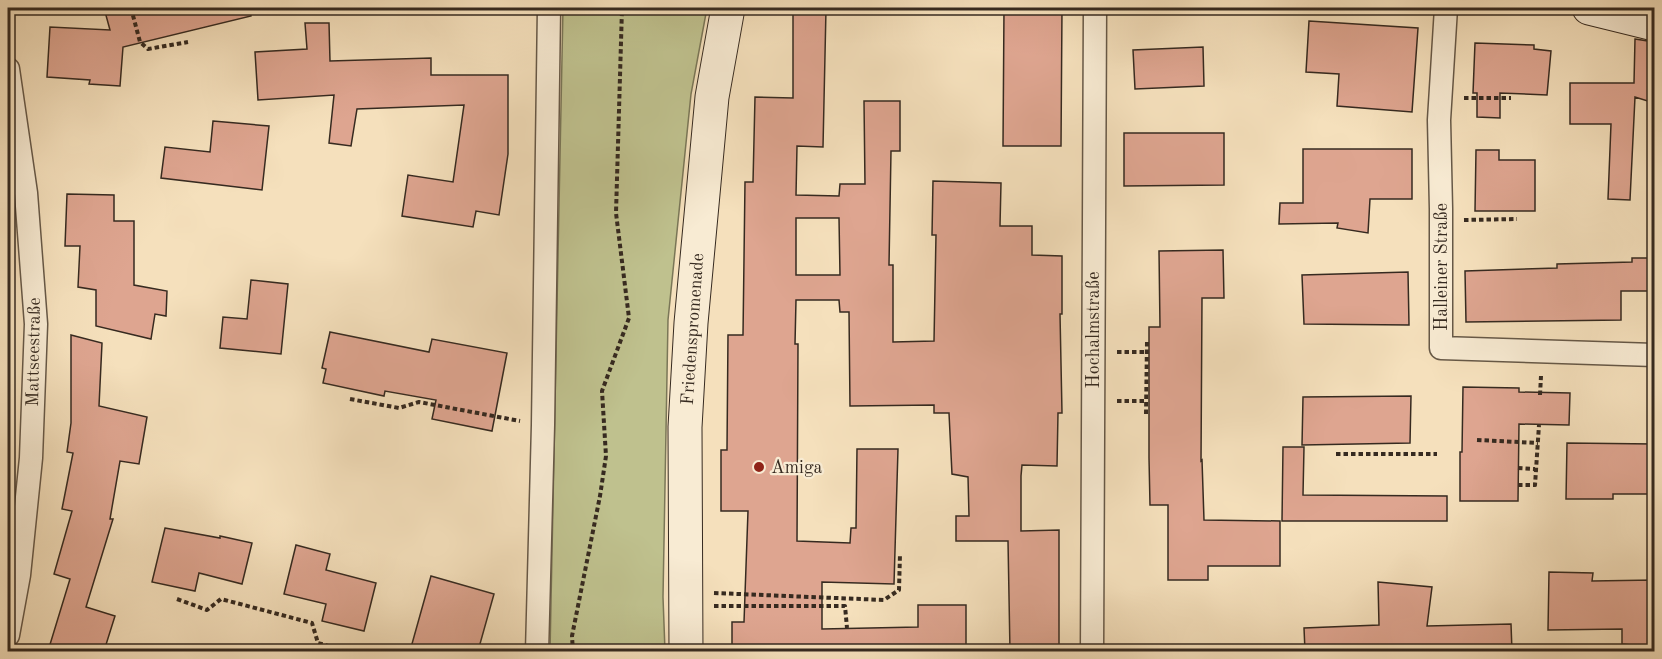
<svg xmlns="http://www.w3.org/2000/svg" width="1662" height="659" font-family="'Old Standard TT',serif">
	<style>
		.green { fill: #bfc18e; stroke: #7a7657; stroke-width: 1.5 }
		.building { fill: #dea590; stroke: #362a20; stroke-width: 1.5; fill-rule: evenodd }
		.lines { fill: none; stroke-linecap: round; stroke-linejoin: round }
		.street-casing { stroke: #665847; stroke-width: 25 }
		.secondary-casing { stroke: #362a20; stroke-width: 35 }
		.path { stroke: #362a20; stroke-width: 4; stroke-dasharray: 4.5 3; stroke-linecap: butt }
		.street { stroke: #f8ebd3; stroke-width: 22 }
		.secondary { stroke: #f8ebd3; stroke-width: 33 }
		.poi-dot { fill: #8f2418; stroke: #f8ebd3; stroke-width: 2 }
		.labels { text-anchor: middle; stroke-width: 4.5; stroke-linejoin: round; paint-order: stroke }
		.street-label { font-size: 18px; fill: #362a20; stroke: #f8ebd3 }
		.poi-label { font-size: 18px; fill: #362a20; stroke: #f8ebd3; text-anchor: start }
	</style>
	<rect width="100%" height="100%" fill="#f5e0bc"/>
	<filter id="stains"><feTurbulence type="fractalNoise" baseFrequency=".00333" numOctaves="4"/><feColorMatrix values="0 0 0 0 .2 0 0 0 0 .09 0 0 0 0 .02 0 0 0 .5 -.17"/></filter>
	<radialGradient id="worn" r=".72"><stop offset=".6" stop-color="#630" stop-opacity="0"/><stop offset="1" stop-color="#630" stop-opacity=".3"/></radialGradient>
	<path class="green" d="M563,8h144l-16,86 -23,226 -5,277 2,54 -115,1z"/>
	<path class="building" d="M104,8h146l1,8 -128,31 -3,39 -31,-2 1,-4 -43,-3 3,-50 60,3z
		M1004,8h58l-1,138h-58z
		M793,9h33l-3,138 -26,-1 -1,49 43,1 1,-12h25l-1,-83h36v50h-9l-2,114h4v77l41,-1 2,-106h-4l1,-54 68,2 -1,43h32v29l30,1v58h-2l2,99h-4l-1,53 -35,-1 -1,11v55l38,-1v121h-49l-2,-110h-52v-25h13l-1,-39 -16,-3 -3,-61h-15v-8l-84,1 -1,-94h-9l-1,-12h-43l-1,44h3l-1,197 53,2 1,-15h5l1,-79h41l-4,135 -72,-2v47l96,-2v-22h48v46h-234v-29h12l4,-111h-27v-61h6l1,-115h15l2,-153h8l2,-85 38,1zM796,218h43l1,57h-44z
		M1309,21l109,7 -6,84 -75,-6 2,-32 -33,-2z
		M305,23h24l1,38 101,-3v17h77v79l-9,61 -23,-4 -3,16 -71,-11 6,-41 45,7 11,-77 -107,4 -6,37 -22,-3 5,-48 -76,5 -3,-48 52,-3z
		M1635,39l19,3v61l-19,-6 -5,103 -22,-1 3,-75h-41v-41h64z
		M1475,43l59,2v4l17,2 -4,44 -47,-2v25l-23,-1v-24h-4z
		M1203,47l1,39 -69,3 -2,-39z
		M213,121l56,5 -7,64 -101,-12 4,-31 45,5z
		M1124,133h100v52l-100,1z
		M1303,149h109v50h-42l-2,34 -31,-5 1,-5 -59,1 1,-21h23z
		M1476,150h23v10h36v51h-60z
		M67,194l47,1v26h20v64l33,6 -1,25 -11,-2 -4,25 -55,-13v-36l-18,-3 2,-41h-15z
		M1223,250l1,48h-22l-1,163 1,-1 2,60 76,1v45h-72v14h-40v-75h-18l-1,-47v-131h11l-1,-76z
		M1632,258h22v33h-33v29l-155,2 -1,-51 92,-3v-4l75,-2z
		M1408,272l1,53 -105,-1 -2,-49z
		M251,280l37,4 -7,70 -61,-6 3,-31 24,2z
		M330,332l99,20 3,-13 75,14 -15,78 -60,-12 4,-19 -51,-9 -1,5 -61,-13 3,-14 -4,-1z
		M71,335l31,8 -3,63 48,11 -8,47 -19,-3 -10,58h3l-27,88 29,9 -11,35h-56l22,-72 -16,-5 18,-63 -10,-2 11,-56 -6,-1 4,-29z
		M1463,387l56,1v4l51,1 -1,32 -50,-1 -1,77h-58v-49h2z
		M1411,396l-1,47 -108,2 1,-48z
		M1567,443l87,1v50h-41v5h-47z
		M1283,447h21l-1,48 144,1v25h-165z
		M165,528l55,10v-2l32,7 -10,41 -43,-11 -4,18 -43,-9z
		M296,545l34,9 -4,16 50,13 -12,48 -42,-10 4,-17 -42,-10z
		M1549,572l44,1 -1,8 62,-1v71h-23v-6l-9,-1v-15l-74,1z
		M431,576l63,18 -16,57h-68z
		M1378,582l54,5 -5,39 84,-2 1,27h-207l-1,-23 75,-3z"/>
	<g class="lines">
		<g class="street-casing">
			<path id="street" d="M1446,8l-7,112 2,89v139l213,7
				M8,69l18,124 10,131 -5,134 -12,117 -11,60
				M537,652l6,-227 6,-417
				M1092,652l3,-644"/>
		</g>
		<g class="secondary-casing">
			<path id="secondary" d="M1589,8l65,16
				M686,652l-1,-225 6,-104 21,-226 16,-89"/>
		</g>
		<path class="path" d="M131,8l9,34 8,7 40,-7
			M1464,98h47
			M1464,220l53,-1
			M1117,352h30
			M1540,395l1,-19
			M350,399l49,9 20,-6 101,19
			M1117,401h29
			M1146,414l1,-72
			M1477,440l61,3
			M1336,454h101
			M1518,468l17,1
			M1518,485h17l4,-60
			M714,593l170,7 15,-10 1,-36
			M177,599l30,11 14,-11 91,24 6,20 32,9
			M714,606h131l2,22
			M573,652l-1,-16 28,-140 6,-40 -4,-65 27,-73 -13,-105 6,-205"/>
		<use href="#street" class="street"/>
		<use href="#secondary" class="secondary"/>
	</g>
	<circle class="poi-dot" cx="759" cy="467" r="6"/>
	<g class="labels">
		<g class="street-label">
			<text transform="translate(1441 267) rotate(-90)" y="6">Halleiner Straße</text>
			<text transform="translate(692 329) rotate(-86)" y="6">Friedenspromenade</text>
			<text transform="translate(1093 330) rotate(-90)" y="6">Hochalmstraße</text>
			<text transform="translate(33 352) rotate(-89)" y="6">Mattseestraße</text>
		</g>
		<g class="poi-label">
			<text x="771" y="473">Amiga</text>
		</g>
	</g>
	<rect width="1662" height="659" fill="none" stroke="#f5e0bc" stroke-width="30"/>
	<rect x="9" y="9" width="1644" height="641" fill="none" stroke="#362a20" stroke-width="3"/>
	<rect x="15" y="15" width="1632" height="629" fill="none" stroke="#362a20" stroke-width="1.5"/>
	<rect width="100%" height="100%" filter="url(#stains)"/>
	<rect width="100%" height="100%" fill="url(#worn)"/>
</svg>
